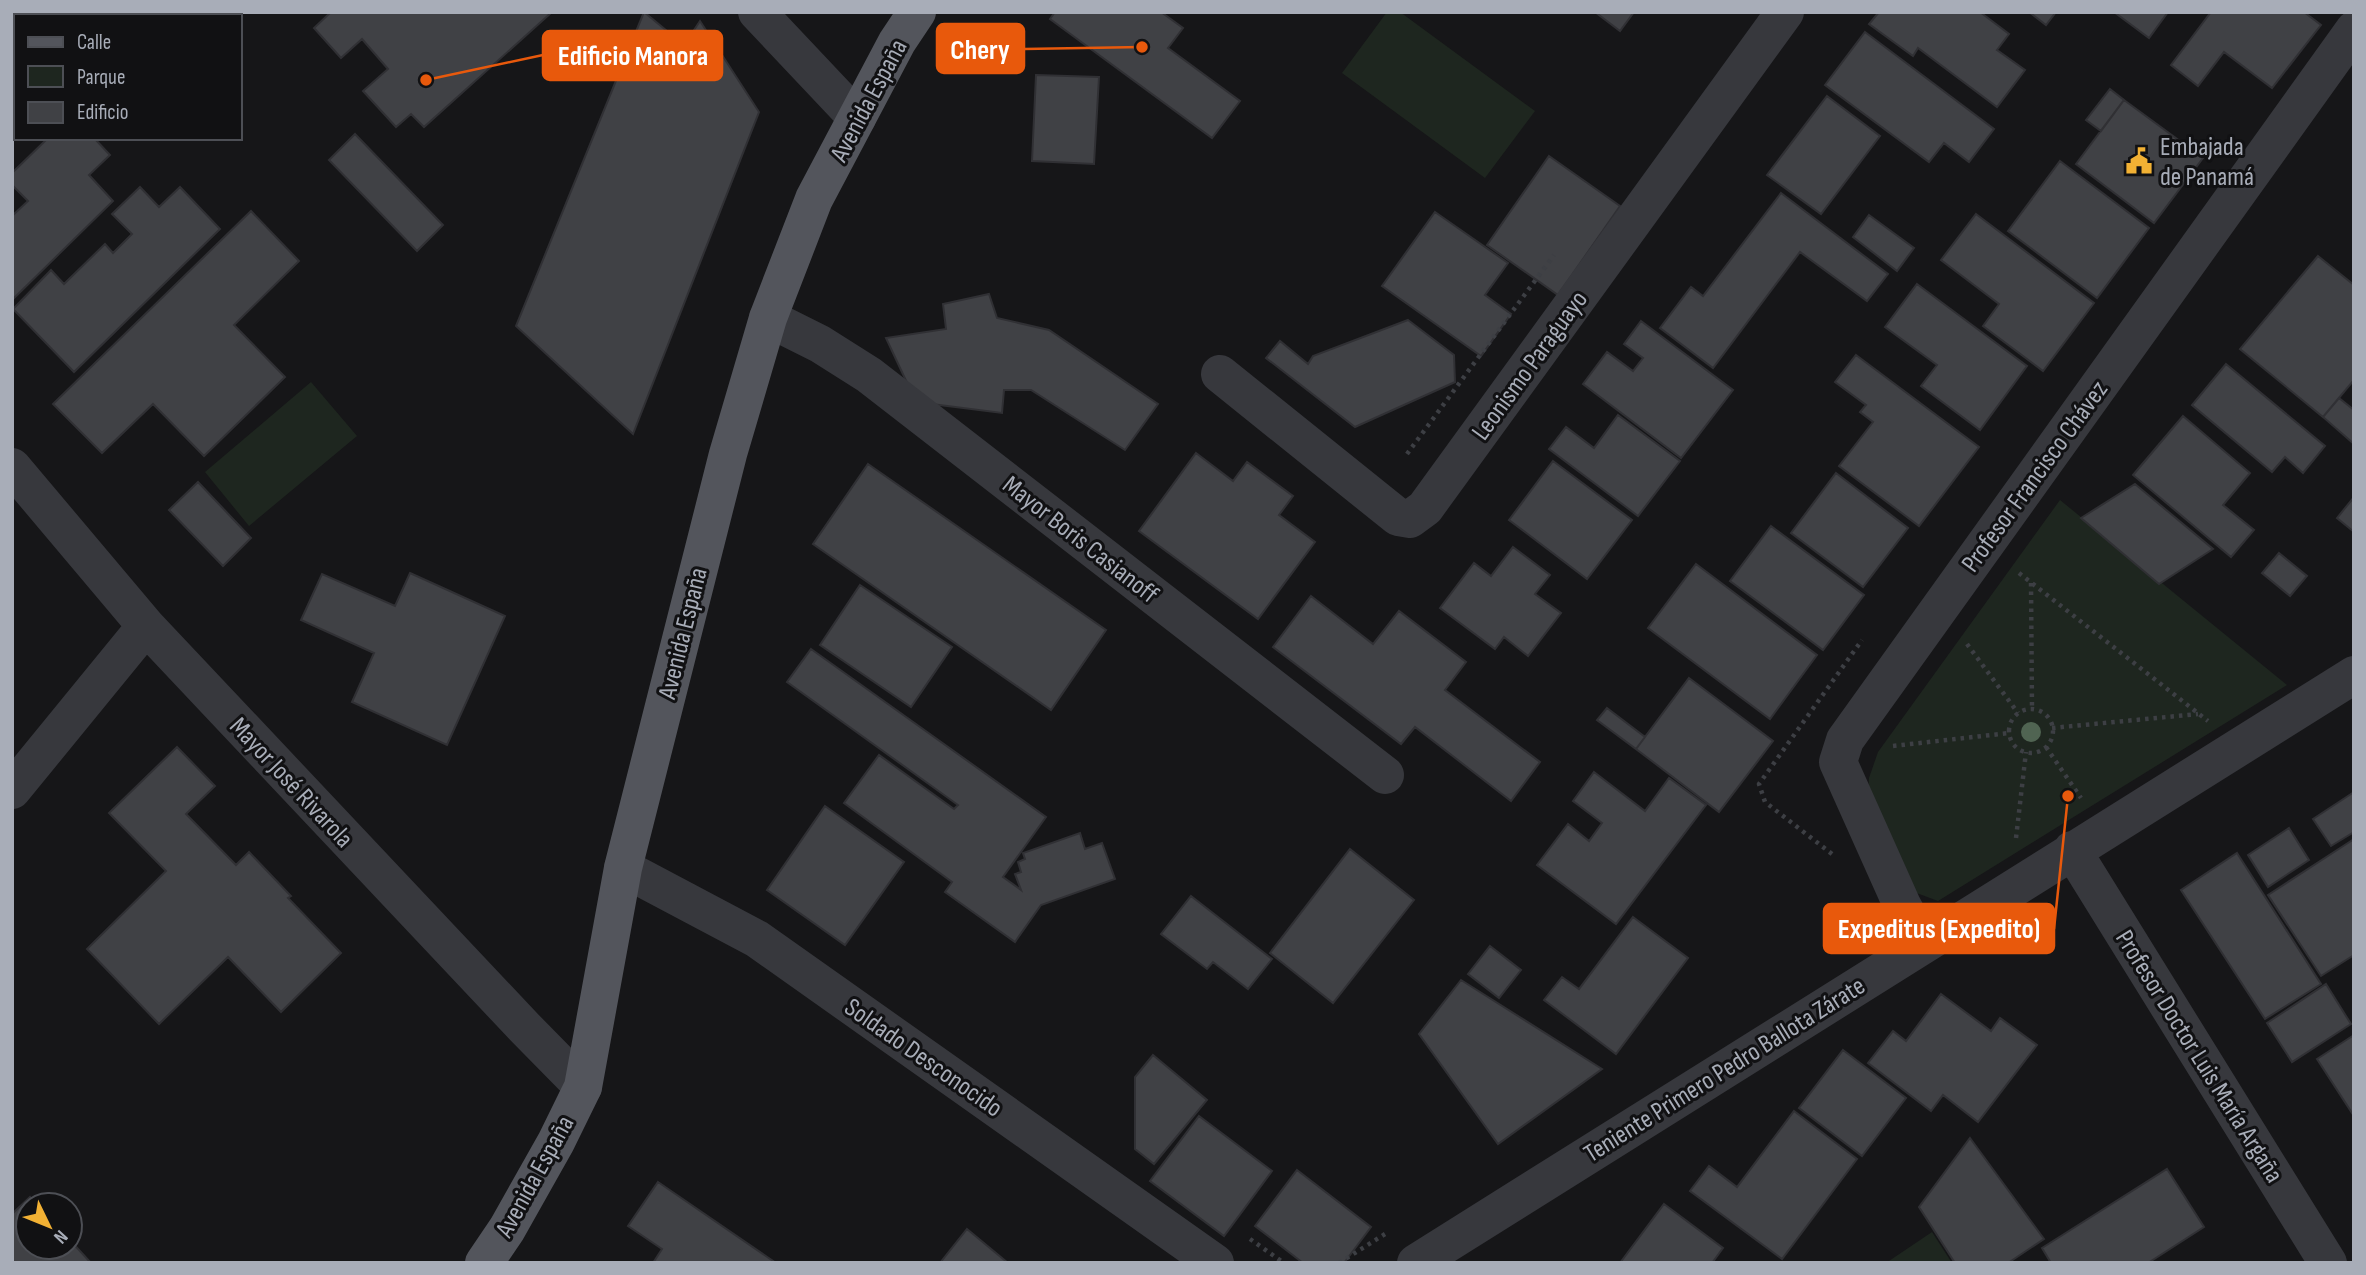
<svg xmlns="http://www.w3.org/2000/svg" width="2366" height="1275" font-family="'Sofia Sans Condensed',sans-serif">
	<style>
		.green { fill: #1e261f }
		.building { fill: #404145; stroke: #303034; stroke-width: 2 }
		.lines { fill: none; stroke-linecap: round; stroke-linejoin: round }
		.path { stroke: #3d3f44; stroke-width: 4.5; stroke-dasharray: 3.5 5; stroke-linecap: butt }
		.minor { stroke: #37383d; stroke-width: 38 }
		.tertiary { stroke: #37383d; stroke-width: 38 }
		.primary { stroke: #53555c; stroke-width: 38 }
		.tree { fill: #506452 }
		.labels { text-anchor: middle; stroke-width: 6; stroke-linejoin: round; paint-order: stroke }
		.street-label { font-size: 26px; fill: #a8adb8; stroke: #111113 }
		.poi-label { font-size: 26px; fill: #a8adb8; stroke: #111113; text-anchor: start }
		.leader { fill: none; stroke: #e8590c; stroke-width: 2.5 }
		.callout-dot { fill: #e8590c; stroke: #111113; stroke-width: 2.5 }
		.callout { fill: #e8590c; stroke: #e8590c; stroke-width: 2.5 }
		.callout-label { font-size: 28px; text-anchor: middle; font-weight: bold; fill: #fff }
	</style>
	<rect width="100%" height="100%" fill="#161618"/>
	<path class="green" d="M1387,12h13l135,99 -50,67 -143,-105z
		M311,382l46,54 -108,90 -44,-54z
		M2060,500l227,185 -349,216 -32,-12 -38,-92 1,-19 9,-26z
		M1932,1232l20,31h-66z"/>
	<path class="building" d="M12,12h79l3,4h-78v24l-4,-4z
		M103,12h48l-4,4h-41z
		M331,12h221l-128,115 -13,-13 -15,13 -33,-36 25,-22 -26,-30 -21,19 -27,-30z
		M644,12l40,33 16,-24 59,91 -126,322 -117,-108z
		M1055,12h106l22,16 -15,20 72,53 -28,37 -162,-119z
		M1595,12h39l-14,19z
		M1879,12h101l29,22 -12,16 28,20 -28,37 -79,-59 -5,8 -44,-32z
		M2029,12h27l-10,13z
		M2114,12h54l-19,26z
		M2211,12h93l17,13 -49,63 -48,-36 -26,34 -27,-21z
		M1865,32l129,97 -25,33 -25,-19 -15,19 -104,-77z
		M1036,75l63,2 -5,87 -62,-3z
		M2110,89l14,11 -23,31 -15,-11z
		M1827,96l53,40 -59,78 -54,-39z
		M2124,100l79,58 -49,65 -78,-59z
		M355,134l88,91 -26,26 -88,-91z
		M48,138h46l16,17 -21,20 24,26 -101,99v-84l16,-15 -16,-16v-12z
		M1549,156l71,50 -62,89 -71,-50z
		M2060,161l89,67 -52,70 -89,-67z
		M140,187l19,20 21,-20 40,42 -146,143 -61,-63 38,-39 13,14 41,-40 8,9 19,-19 -20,-20z
		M1781,193l107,81 -21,27 -67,-49 -87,116 -53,-40 31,-41 12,9z
		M251,211l48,50 -65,64 51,52 -81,79 -51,-52 -51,49 -49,-49z
		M1435,212l73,51 -23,32 26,19 -30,42 -99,-70z
		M1976,214l118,89 -51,68 -60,-45 16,-22 -58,-44z
		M1869,215l45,33 -17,23 -44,-34z
		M2318,256l36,29v95l-31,37 -83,-68z
		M1917,284l110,82 -47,64 -59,-44 16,-21 -52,-38z
		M989,294l8,24 52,12 109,74 -33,46 -94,-60h-27l-2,23 -86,-11 -30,-64 60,-9 -3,-25z
		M1408,320l46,35 1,27 -100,45 -89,-69 14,-17 28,23 5,-8z
		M1641,321l92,69 -52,68 -98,-74 24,-32 26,19 10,-13 -19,-14z
		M1856,355l123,92 -60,79 -80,-60 34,-44 -13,-10 6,-7 -31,-23z
		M2226,364l99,82 -22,27 -18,-16 -13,15 -80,-67z
		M2339,398l15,12v34l-31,-27z
		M1618,415l62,46 -42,55 -89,-67 17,-22 28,21z
		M2183,416l67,57 -27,32 31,25 -23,27 -98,-82z
		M1196,453l37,28 14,-19 46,34 -14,19 36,27 -57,77 -119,-88z
		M1553,461l79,59 -45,59 -78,-59z
		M868,464l238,166 -55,80 -238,-166z
		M1836,473l72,55 -45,59 -72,-54z
		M198,482l53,56 -28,28 -54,-56z
		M2135,484l78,65 -54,35 -78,-66z
		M2354,497v35l-17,-14z
		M1771,526l93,69 -41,55 -93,-69z
		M1513,547l37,28 -15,19 26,19 -33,43 -24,-19 -9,12 -55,-41 34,-45 17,13z
		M2279,553l28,23 -17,20 -28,-23z
		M1696,564l121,91 -47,64 -122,-91z
		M410,573l95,43 -58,129 -95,-43 22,-49 -73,-33 21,-46 73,32z
		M860,585l92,62 -41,60 -91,-62z
		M1311,596l62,48 26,-33 67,51 -21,28 95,72 -29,39 -96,-74 -14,17 -128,-97z
		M811,649l235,168 -43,60 18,13 -6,-16 6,-2 -3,-10 7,-3 -2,-6 57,-20 5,16 17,-6 13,36 -74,26 -26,37 -70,-50 7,-10 -108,-79 35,-48 75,54 4,-4 -171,-123z
		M1689,678l84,63 -54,71 -83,-63z
		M1607,708l38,29 -9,12 -39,-29z
		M177,747l38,39 -29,28 50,51 13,-13 42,44 -3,2 53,55 -60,59 -53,-55 -69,67 -72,-75 79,-78 -57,-58z
		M1594,772l51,39 24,-33 37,27 -90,119 -79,-59 31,-41 21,17 13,-18 -29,-22z
		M2354,792v40l-23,14 -18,-27z
		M825,806l79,56 -59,83 -78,-55z
		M2289,828l20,32 -41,27 -20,-32z
		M2354,839v116l-33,21 -53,-81z
		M1350,849l64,51 -81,103 -63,-50z
		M2237,853l84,131 -56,35 -84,-129z
		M1191,896l81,63 -24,30 -35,-27 -6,7 -46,-35z
		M1633,917l55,41 -72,96 -72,-54 18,-23 17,12z
		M1490,946l31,24 -22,28 -31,-24z
		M1461,980l141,89 -104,75 -79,-110z
		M2326,984l25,40 -59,38 -25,-39z
		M1941,994l50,37 9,-13 37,27 -59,77 -35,-27 -12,16 -63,-48 25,-32 13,10z
		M2354,1035v81l-37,-57z
		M1843,1050l63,48 -44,58 -63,-48z
		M1153,1055l54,45 -53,64 -19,-15v-72z
		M1794,1111l63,48 -75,100 -92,-68 19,-25 28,21z
		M1199,1116l73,55 -48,65 -74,-55z
		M1970,1138l74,101 -36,24h-53l-36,-56z
		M2167,1169l37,58 -56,36h-97l-9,-15z
		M1297,1170l74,57 -27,36h-41l-48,-37z
		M658,1182l118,81h-123l9,-14 -34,-23z
		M30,1197l7,8h-9v42h42v-7l21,23h-79v-49z
		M1664,1204l59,44 -11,15h-92z
		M967,1229l41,34h-68z"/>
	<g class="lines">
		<path class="path" d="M1407,454l147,-199
			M2019,573l189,148
			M2031,583l1,126
			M1967,644l51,69
			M2009 731a22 22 0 1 1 44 0a22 22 0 1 1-44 0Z
			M2052,728l146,-14
			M1893,746l116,-13
			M2046,747l35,51
			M2016,838l10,-86
			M1832,854l-67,-52 -6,-18 103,-144
			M1250,1239l34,24
			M1339,1263l46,-29"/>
		<path class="minor" d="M768,318l52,26 49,31 516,400
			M1220,374l178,143 12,2 15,-11 360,-496
			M12,467l134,159 379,402 58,59
			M12,790l134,-164
			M2072,850l256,413
			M623,868l134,71 458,324
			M1923,944l-21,-39 -64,-143 7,-22 509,-710
			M1416,1263l938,-588"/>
		<path class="tertiary" d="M757,12l100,106"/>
		<path class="primary" d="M484,1263l23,-34 49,-87 27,-55 40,-219 105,-414 40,-136 46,-119 83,-157 20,-30"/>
	</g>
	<circle class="tree" cx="2031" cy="732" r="10"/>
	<defs>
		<g id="civic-bare" transform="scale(2.1)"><path d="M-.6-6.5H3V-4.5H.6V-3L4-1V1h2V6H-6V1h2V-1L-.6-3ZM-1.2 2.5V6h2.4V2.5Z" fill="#f2b134" stroke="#111113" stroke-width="2.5" paint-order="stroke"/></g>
	</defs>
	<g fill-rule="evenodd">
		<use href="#civic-bare" x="2139" y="161"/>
	</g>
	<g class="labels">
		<g class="street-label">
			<text transform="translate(868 100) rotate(-62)" y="9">Avenida España</text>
			<text transform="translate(1529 365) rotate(-54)" y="9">Leonismo Paraguayo</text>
			<text transform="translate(2034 476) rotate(-54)" y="9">Profesor Francisco Chávez</text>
			<text transform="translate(1081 539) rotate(38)" y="9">Mayor Boris Casianoff</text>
			<text transform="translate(682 633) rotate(-76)" y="9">Avenida España</text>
			<text transform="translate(292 782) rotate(47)" y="9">Mayor José Rivarola</text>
			<text transform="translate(2200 1056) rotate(58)" y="9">Profesor Doctor Luis María Argaña</text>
			<text transform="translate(924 1057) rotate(35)" y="9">Soldado Desconocido</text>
			<text transform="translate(1724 1069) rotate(-32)" y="9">Teniente Primero Pedro Ballota Zárate</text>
			<text transform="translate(534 1176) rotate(-61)" y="9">Avenida España</text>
		</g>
		<g class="poi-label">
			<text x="2160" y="155">Embajada<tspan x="2160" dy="30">de Panamá</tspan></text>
		</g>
	</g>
	<path class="leader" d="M1142 47L1024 49M426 80L543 55M2068 796L2054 929"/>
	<g class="callout-dot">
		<circle cx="1142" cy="47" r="7"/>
		<circle cx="426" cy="80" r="7"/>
		<circle cx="2068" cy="796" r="7"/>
	</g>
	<g class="callout">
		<rect x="937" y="24" width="87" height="49" rx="7"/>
		<rect x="543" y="31" width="179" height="49" rx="7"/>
		<rect x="1824" y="904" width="230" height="49" rx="7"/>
	</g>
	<g class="callout-label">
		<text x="980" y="59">Chery</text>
		<text x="633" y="65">Edificio Manora</text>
		<text x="1939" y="938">Expeditus (Expedito)</text>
	</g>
	<rect width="2366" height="1275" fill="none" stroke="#a8adb8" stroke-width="28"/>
	<rect x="14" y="14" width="228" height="126" fill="#111113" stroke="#4d4f55" stroke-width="2"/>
	<rect x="28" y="37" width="35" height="10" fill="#53555c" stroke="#4d4f55" stroke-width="2"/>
	<text x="77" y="49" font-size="21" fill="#a8adb8">Calle</text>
	<rect x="28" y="66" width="35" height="21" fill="#1e261f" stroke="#4d4f55" stroke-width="2"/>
	<text x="77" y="84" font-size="21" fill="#a8adb8">Parque</text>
	<rect x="28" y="102" width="35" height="21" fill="#404145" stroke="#4d4f55" stroke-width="2"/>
	<text x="77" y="119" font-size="21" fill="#a8adb8">Edificio</text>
	<g transform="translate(49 1226) rotate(133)"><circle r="33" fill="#111113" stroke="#4d4f55" stroke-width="2"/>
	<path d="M0-5L12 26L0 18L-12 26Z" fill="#f2b134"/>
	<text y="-10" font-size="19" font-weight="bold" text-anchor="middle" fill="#a8adb8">N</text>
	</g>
</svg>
